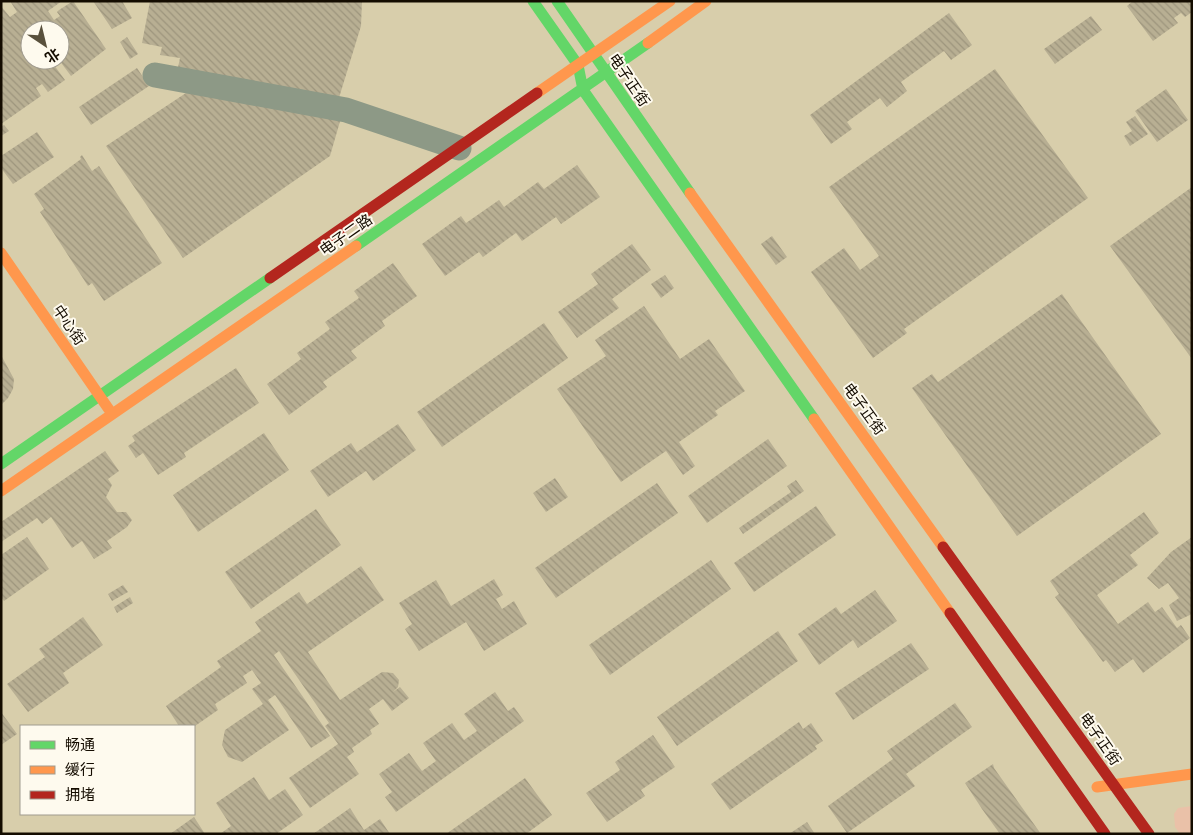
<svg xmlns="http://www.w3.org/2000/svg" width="1193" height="835" font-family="'Playfair Display','Noto Sans SC',serif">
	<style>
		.grass { fill: #eac1a8 }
		.building { fill: url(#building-back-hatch); fill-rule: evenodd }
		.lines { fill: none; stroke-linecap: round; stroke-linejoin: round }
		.street { stroke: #8d9986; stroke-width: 25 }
		.fast { stroke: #63d668; stroke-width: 11 }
		.slow { stroke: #ff974d; stroke-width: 11 }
		.jam { stroke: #b3261e; stroke-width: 11 }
		.labels { text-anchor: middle; stroke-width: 4; stroke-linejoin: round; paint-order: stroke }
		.street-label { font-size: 15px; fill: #140c00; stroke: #fefaee }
	</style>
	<defs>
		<pattern id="building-back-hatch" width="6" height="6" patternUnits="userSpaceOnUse" patternTransform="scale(1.25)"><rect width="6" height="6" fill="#b8af93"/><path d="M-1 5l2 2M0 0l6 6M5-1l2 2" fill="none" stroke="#9d957d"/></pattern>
	</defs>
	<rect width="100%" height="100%" fill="#d8ceab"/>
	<path class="grass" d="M1192,806v28h-12l-5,-7 -1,-13 4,-6z"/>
	<path class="building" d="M10,1h52l-14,10 6,9 6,-4 -3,-4 2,-2 14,-9 33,48 -35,27 -12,-16 -5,5 11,15 -17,12 -6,-8 -6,4 5,8 -40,28v-118l9,11 7,-5zM30,30h30v30h-30z
		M93,1h29l10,17 -20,11z
		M150,1h212l-1,25 -23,75 -161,-29 3,-14 -20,-3 2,-8 -20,-4z
		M1133,1h59v11l-7,5 -4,-4 -7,5 4,5 -25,18 -26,-35z
		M949,13l23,32 -21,15 -7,-9 -43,31 6,9 -20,16 -7,-9 -33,24 5,7 -21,15 -21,-29z
		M1091,16l11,14 -47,34 -11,-15z
		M127,37l11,17 -8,5 -10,-17z
		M137,68l12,18 -58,39 -12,-18z
		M995,69l93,129 -184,131 3,4 -34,25 -62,-86 33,-24 16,22 19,-14 -50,-69z
		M192,89l149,29 -11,38 -147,102 -77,-112z
		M1166,89l22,31 -31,22 -22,-31z
		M1135,116l13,18 -18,12 -6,-10 8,-5 -6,-9z
		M4,125l5,6 -8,5v-9z
		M37,132l17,25 -41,27 -12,-16v-12z
		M82,155l10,16 7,-5 63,97 -58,38 -12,-18 -4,3 -48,-74 4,-3 -10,-15 47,-35 -1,-2z
		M577,165l23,32 -39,27 -5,-7 -34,24 -6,-8 -33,24 -4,-5 -34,24 -23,-32 39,-28 5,7 33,-23 5,7 34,-25 6,7z
		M1192,187v172l-82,-113z
		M772,236l15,21 -11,8 -15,-21z
		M632,244l19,26 -39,29 7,9 -42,30 -19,-26 40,-28 -7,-10z
		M393,263l24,33 -35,25 3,5 -34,25 6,7 -34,24 4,5 -38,28 -22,-31 34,-25 -4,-6 33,-24 -5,-7 34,-24 -5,-7z
		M665,275l9,13 -13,10 -10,-14z
		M1062,294l99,140 -144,102 -105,-148 20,-14 6,8z
		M644,306l36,53 29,-20 36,52 -30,20 3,4 -39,27 16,24 -12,9 -17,-24 -45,31 -64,-93 49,-33 -11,-16z
		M544,323l24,35 -126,89 -25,-35z
		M1,355l13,24 -1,10 -5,9 -7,7z
		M236,368l23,35 -75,50 2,4 -28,18 -15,-22 -7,5 -8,-12 7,-5 -3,-5z
		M398,424l18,26 -43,31 -7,-10 -38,26 -18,-26 41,-28 6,9z
		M264,433l25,37 -91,62 -25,-37z
		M768,439l19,27 -80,57 -19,-27z
		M105,451l14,20 -11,8 4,6 -6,12 11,15h9l6,8 -5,7 -20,14 5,7 -18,11 -12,-18 -10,7 -21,-31 -9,7 -5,-6 -36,24v-20z
		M555,478l13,19 -22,15 -13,-19z
		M796,480l8,11 -61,43 -4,-6 52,-36 -4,-6z
		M657,483l21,30 -122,85 -21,-30z
		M816,506l20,29 -82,57 -20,-29z
		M316,509l25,36 -90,64 -26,-37z
		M1144,512l15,21 -29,22 8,10 -41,30 21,29 30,-22 7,10 7,-5 15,21 4,-3 9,13 -47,35 -10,-14 -18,13 -9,-12 -3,2 -48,-65 4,-3 -9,-13z
		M27,537l22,32 -45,32 -3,-4v-42z
		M1192,537v77l-15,7 -8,-16 10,-7 -11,-15 -9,6 -12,-11 24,-26z
		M711,560l20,29 -121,86 -21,-30z
		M361,566l23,34 -76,52 32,48 42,-28 11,1 6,7 -1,7 -5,5 7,-5 9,11 -17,13 -9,-12 -14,10 10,15 -9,6 2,4 -20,14 2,4 -7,5 12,17 -49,34 -21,-30 49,-34 -13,-18 4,-3 -50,-72 -5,4 56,81 -19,12 -36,-53 -7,5 21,30 -47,32 -14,-5 -6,-12 3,-15 38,-26 -11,-15 9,-6 -9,-13 -9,6 4,7 -32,21 3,6 -23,16h-16l-13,-20 55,-39 -4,-6 44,-30 -6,-9 44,-30 8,12z
		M494,579l9,16 -7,4 6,10 12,-8 13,23 -43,27 -18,-29 -47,29 -14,-22 7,-5 -13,-21 37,-23 15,26z
		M123,585l5,7 -16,9 -4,-7z
		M875,590l22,31 -39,27 -5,-8 -34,25 -21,-31 38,-27 5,7z
		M130,597l3,6 -16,10 -3,-6z
		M83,617l20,28 -40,28 6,10 -41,29 -21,-28 38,-27 -6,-8z
		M778,631l20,30 -121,85 -20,-29z
		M911,643l18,26 -76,51 -18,-27z
		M495,692l13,19 6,-4 10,14 -128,91 -11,-15 7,-5 -13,-18 30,-21 13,18 14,-10 -13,-18 29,-20 12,17 13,-9 -13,-17z
		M955,703l17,24 -66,47 9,12 -68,47 -19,-27 65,-47 -6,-8z
		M1,712l16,22 -16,11z
		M799,722l4,7 8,-6 12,18 -8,5 2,3 -87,61 -19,-26z
		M653,735l22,32 -34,23 4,6 -38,26 -21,-29 34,-23 -5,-8z
		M993,764l1,4 47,66h-41l-18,-25 -17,-26z
		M254,777l15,23 16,-11 18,26 -27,19h-56l11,-8 -15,-23z
		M525,778l27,37 -26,19h-80z
		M350,808l14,22 16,-11 10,15h-77z
		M194,817l11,17h-35z
		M807,822l8,12h-26z"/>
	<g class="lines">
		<path class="street" d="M155,75l191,35 113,38"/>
		<path class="fast" d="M533,1l45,64 5,25 231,329
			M557,1l133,192
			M356,246l292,-203
			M1,464l269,-186"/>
		<path class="slow" d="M648,43l58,-42
			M537,93l133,-92
			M690,193l253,354
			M1,253l109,158
			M814,419l136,194
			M1,491l355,-245
			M1097,787l95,-13"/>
		<path class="jam" d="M270,278l267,-185
			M943,547l206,287
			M950,613l155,221"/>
	</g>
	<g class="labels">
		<g class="street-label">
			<text transform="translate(629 80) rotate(56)" y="5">电子正街</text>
			<text transform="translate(346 235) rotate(-35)" y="5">电子二路</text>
			<text transform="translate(69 325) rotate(56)" y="5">中心街</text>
			<text transform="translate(864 409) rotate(54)" y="5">电子正街</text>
			<text transform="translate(1100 739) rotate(55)" y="5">电子正街</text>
		</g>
	</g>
	<rect width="1193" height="835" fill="none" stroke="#140c00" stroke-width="5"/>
	<rect x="20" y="725" width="175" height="90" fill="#fefaee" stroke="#a09b8f"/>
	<rect x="30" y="741" width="25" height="8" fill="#63d668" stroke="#a09b8f"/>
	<text x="65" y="750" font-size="15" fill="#140c00">畅通</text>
	<rect x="30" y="766" width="25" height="8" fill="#ff974d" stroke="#a09b8f"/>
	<text x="65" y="775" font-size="15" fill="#140c00">缓行</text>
	<rect x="30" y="791" width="25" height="8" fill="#b3261e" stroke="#a09b8f"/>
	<text x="65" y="800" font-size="15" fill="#140c00">拥堵</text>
	<g transform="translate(45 45) rotate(145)"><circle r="24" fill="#fefaee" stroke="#a09b8f"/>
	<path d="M0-4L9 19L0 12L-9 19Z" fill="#59503c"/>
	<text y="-8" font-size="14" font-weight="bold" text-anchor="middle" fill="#140c00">北</text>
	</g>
</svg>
